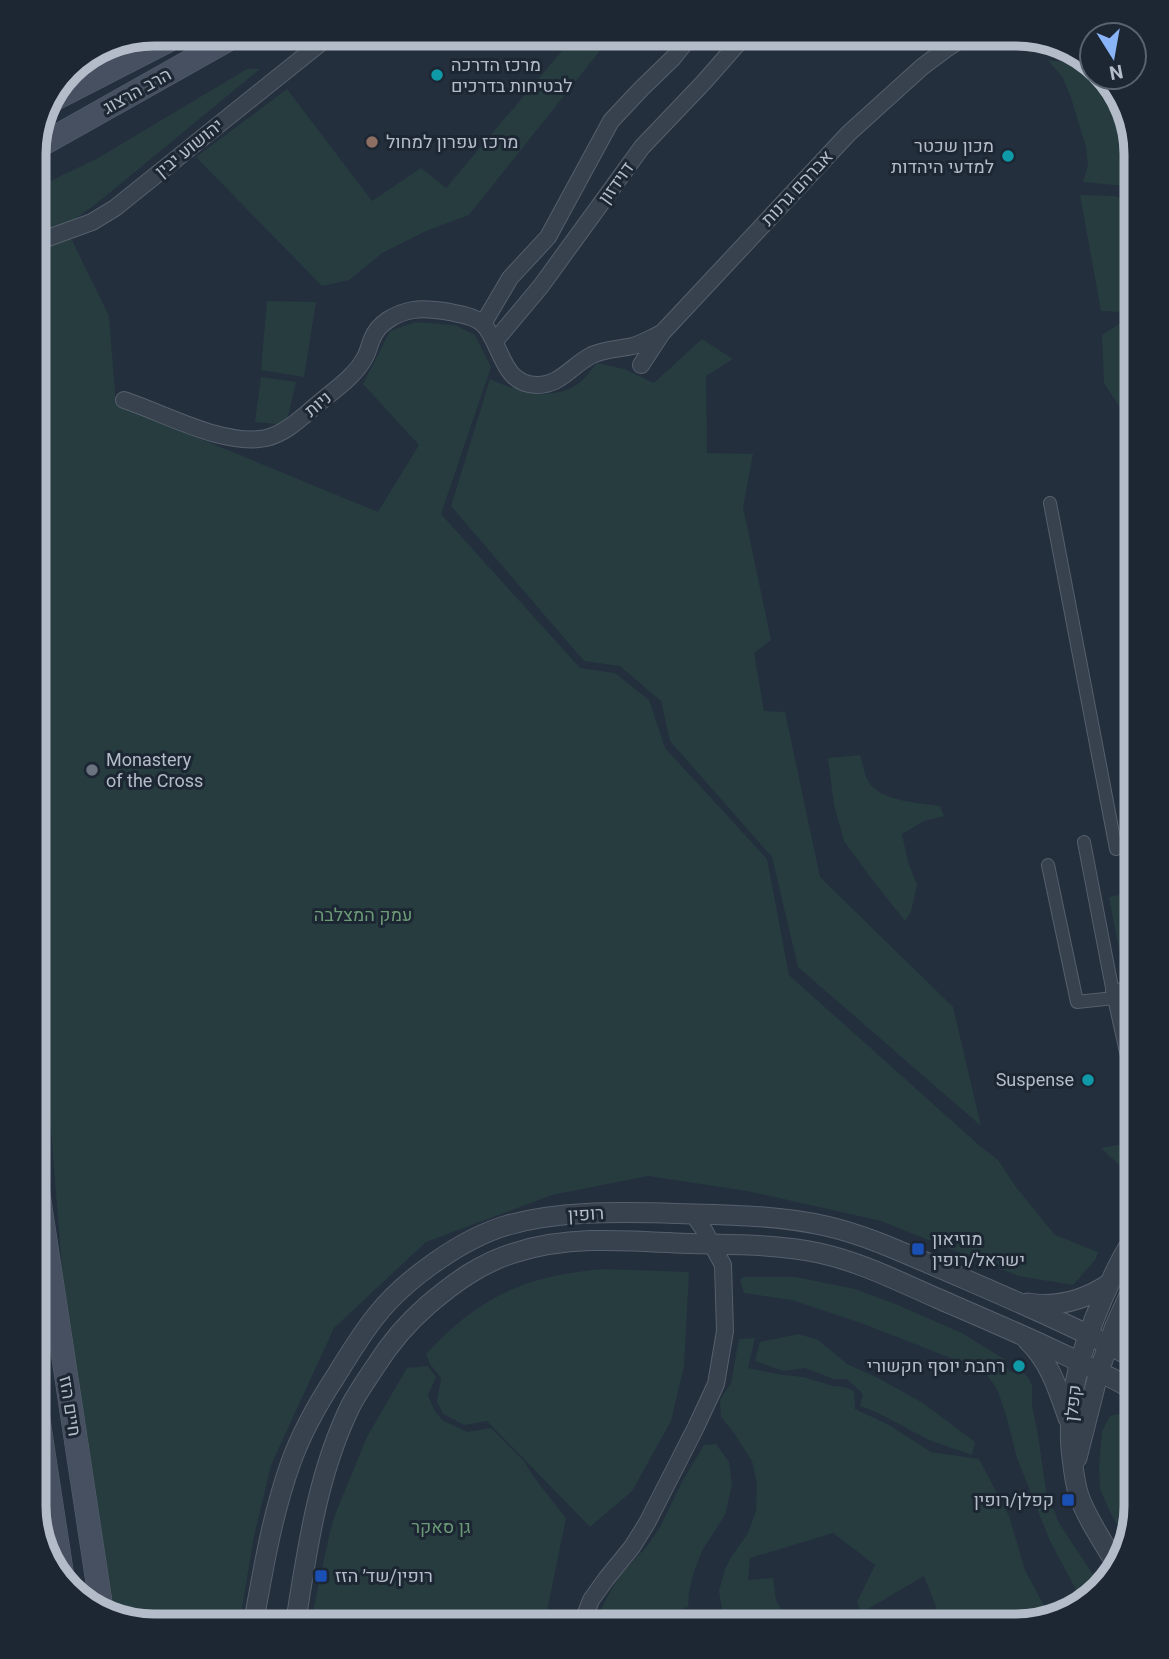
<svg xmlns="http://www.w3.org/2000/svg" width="1169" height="1659" font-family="Roboto,Heebo,sans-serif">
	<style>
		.green { fill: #263c3f }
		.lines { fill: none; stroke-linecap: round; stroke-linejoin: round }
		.pedestrian-casing { stroke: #565f6c; stroke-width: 14 }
		.minor-casing { stroke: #565f6c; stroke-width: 18 }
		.tertiary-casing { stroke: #565f6c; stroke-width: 21 }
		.secondary-casing { stroke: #565f6c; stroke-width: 24 }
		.pedestrian { stroke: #38414e; stroke-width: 12 }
		.minor { stroke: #38414e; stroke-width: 16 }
		.tertiary { stroke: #38414e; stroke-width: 19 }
		.secondary { stroke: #465061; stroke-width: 23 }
		.culture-dot { fill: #0f9aa8; stroke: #1d2633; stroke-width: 2.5 }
		.education-dot { fill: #8d6e63; stroke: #1d2633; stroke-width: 2.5 }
		.worship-dot { fill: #6b7280; stroke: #1d2633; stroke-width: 2.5 }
		.transit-dot { fill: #1a4fb4; stroke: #1d2633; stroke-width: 2.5 }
		.labels { text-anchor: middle; stroke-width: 6; stroke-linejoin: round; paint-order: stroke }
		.poi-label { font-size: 18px; fill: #b4bcc9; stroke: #1d2633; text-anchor: start }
		.street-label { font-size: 18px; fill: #b4bcc9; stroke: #1d2633 }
		.park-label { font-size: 18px; fill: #6b9a76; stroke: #1d2633 }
		.rim { fill: none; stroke: #b4bcc9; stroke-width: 9 }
	</style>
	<rect width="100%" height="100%" fill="#242f3e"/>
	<path class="green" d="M577,33h37l-145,182 -43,16 -44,22 -33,27 -27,6 -126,-129 91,-68 85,112 49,-33 25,20z
		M1048,60l16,2 27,17 31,24 14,50v34l-53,-5 5,-17 -2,-18 -15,-49 -8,-20z
		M247,69h13l-164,135 -31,22 44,90 7,88 262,108 41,-67 -56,-61 27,-53 25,-9 40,3 20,10 16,32 -50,147 139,154 35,5 34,27 16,48 102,111 22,116 191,171 18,14 18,27 39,48 43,17 -2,7 -23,26 -55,-9 -137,-55 -134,-30 -99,-15 -96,19 -126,47 -92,86 -63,137 -17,71 -15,90h-93l-36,-11 -36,-191 -27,-348 -14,-105 1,-782 64,-31z
		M1080,195l33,1 23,4v116l-15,-4 -20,-1z
		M267,301l49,1 -12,75 -43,-7z
		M1122,322l14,5v82h-15l-17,-26 -2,-48z
		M702,339l31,20 -27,17 1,77 46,1 -10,53 28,133 -17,13 10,58 21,1 35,165 133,130 28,119 -183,-159 -26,-110 -102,-116 -9,-40 -41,-35 -36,-5 -133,-155 39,-127c26,12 62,23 88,5 7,-5 13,-14 19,-21l27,6 30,14z
		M261,377l35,5 -10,43 -31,-3z
		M1136,710v34l-11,2 -2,-35z
		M860,755c3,8 4,19 8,26 11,20 51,22 72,25l4,10 -20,5 -22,13 6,28 9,23 -6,27 -6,9 -31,-39 -30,-41 -10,-36 -6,-47z
		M1136,892v92l-10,2 -17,-89z
		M1136,1142v39l-35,-33z
		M603,1269l86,3 -5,94 -13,55 -39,70 -42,36 -103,-106 -23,4 -21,-11 -6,-13 4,-23 -11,-14 -4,-10c54,-58 98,-78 177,-85z
		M744,1277h52l59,12 38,14 69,30 42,26 5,12 15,2 5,6 3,7v19l6,30 8,56 13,32 41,62 -17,18 -33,-62 -33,-83 -11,-43 -9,-26 -13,-18 -123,-48 -69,-23 -48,-7 -4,-13z
		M799,1334l19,6 29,24 29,13 47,26 52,39 -3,13 -43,-15 -51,-27 -18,-7 3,-12 -16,-15h-13l-29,-11 -22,3 -28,-10 5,-19z
		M755,1338l-7,30 29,6 26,3 30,9 11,1 10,4 1,18 34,16 42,27 48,7 30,57 16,54 25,47 -34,9h-102l24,-14 -14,-36 -63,37 -4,-11 18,-37 -42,-32 -83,25 -2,22 25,-2 3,22 14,26h-63l-4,-11 -4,-24 6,-22 7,-13 16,-23 8,-22 1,-27 -5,-23 -18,-28 -13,-16 -1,-17 11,-17 8,-44z
		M428,1366l8,11 -8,18 6,15 8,10 25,12 24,-4 33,33 9,15 33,42 -22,108h-231l1,-20 16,-74 6,-20 31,-75 40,-69z
		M1131,1411l5,2v93l-10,35 -16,-29 -10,-23 -1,-24 3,-34 8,-15z
		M716,1444l13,18 3,23 -7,30 -22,34 -9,22 -5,21 -1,15 -15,5 2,14h-82l16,-32 11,-19 28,-30 12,-18 23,-47 21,-35z"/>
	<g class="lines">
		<g class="pedestrian-casing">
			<path id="pedestrian" d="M1050,503l66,346
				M1084,842l30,156 22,99
				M1048,865l29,137 37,-4
				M1112,991l24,-4"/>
		</g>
		<g class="minor-casing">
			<path id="minor" d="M34,243l58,-21 23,-14 218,-175
				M483,324l27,-46 38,-41 63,-116 30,-32 32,-31 20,-25
				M495,341l46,-55 101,-139 62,-65 43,-49
				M641,365l21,-32 187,-200 73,-66 24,-18 20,-13 8,-3
				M124,400c40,13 100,47 142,38 21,-5 37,-22 53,-35 15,-13 35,-26 45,-44 4,-6 5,-13 8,-20 6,-16 24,-26 41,-29 12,-2 25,0 37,2 12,3 25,4 34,13 18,20 18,60 53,60 24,0 35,-20 55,-30 13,-6 27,-6 41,-9 10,-3 20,-9 29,-13
				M581,1626l10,-26 15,-21 26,-32 15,-24 49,-96 20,-43 9,-53 -2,-66 -19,-35 -11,-16"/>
		</g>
		<g class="tertiary-casing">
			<path id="tertiary" d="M1028,1303c31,5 57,-3 82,-20
				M1027,1340c23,22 31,49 41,78
				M1077,1458l22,-87 16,-45 21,-46
				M1118,1567c-13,-22 -30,-46 -39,-71 -5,-15 -6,-31 -8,-47 -4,-54 11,-103 32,-151 10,-22 19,-43 33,-62
				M253,1626c10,-56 19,-111 38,-164 11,-30 26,-57 43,-83 13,-21 26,-43 42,-63 29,-37 87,-78 132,-91 51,-14 104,-13 156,-12 54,2 109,1 162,13 44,10 84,30 125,47 62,27 125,54 185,86
				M295,1626c12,-75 22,-152 56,-221 7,-13 16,-26 24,-38 15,-24 32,-44 54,-63 26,-22 52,-41 85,-51 52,-17 107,-13 161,-10 47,2 97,0 144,10 42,9 81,29 120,46 67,29 133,57 197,92"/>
		</g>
		<g class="secondary-casing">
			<path id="secondary" d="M45,104l138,-71
				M34,149l206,-116
				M33,1158l69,454
				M33,1384l30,196"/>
		</g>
		<use href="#pedestrian" class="pedestrian"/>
		<use href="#minor" class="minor"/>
		<use href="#tertiary" class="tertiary"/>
		<use href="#secondary" class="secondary"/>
	</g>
	<g class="culture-dot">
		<circle cx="437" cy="75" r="7"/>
		<circle cx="1008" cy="156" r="7"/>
		<circle cx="1088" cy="1080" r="7"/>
		<circle cx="1019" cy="1366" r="7"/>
	</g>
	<circle class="education-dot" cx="372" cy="142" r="7"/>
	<circle class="worship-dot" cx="92" cy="770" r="7"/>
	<g class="transit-dot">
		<rect x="911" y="1242" width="14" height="14" rx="3.5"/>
		<rect x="1061" y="1493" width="14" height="14" rx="3.5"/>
		<rect x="314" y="1569" width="14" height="14" rx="3.5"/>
	</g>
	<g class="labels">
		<g class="poi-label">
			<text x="451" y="71">מרכז הדרכה<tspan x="451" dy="21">לבטיחות בדרכים</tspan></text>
			<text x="386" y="148">מרכז עפרון למחול</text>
			<text x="994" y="152" text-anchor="end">מכון שכטר<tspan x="994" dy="21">למדעי היהדות</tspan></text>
			<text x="106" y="766">Monastery<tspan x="106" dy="21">of the Cross</tspan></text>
			<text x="1074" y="1086" text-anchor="end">Suspense</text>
			<text x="932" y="1245">מוזיאון<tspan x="932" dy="21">ישראל/רופין</tspan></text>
			<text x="1005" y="1372" text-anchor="end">רחבת יוסף חקשורי</text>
			<text x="1054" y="1506" text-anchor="end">קפלן/רופין</text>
			<text x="335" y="1582">רופין/שד׳ הזז</text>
		</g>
		<g class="street-label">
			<text transform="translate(137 91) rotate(-29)" y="6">הרב הרצוג</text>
			<text transform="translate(189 148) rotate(-39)" y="6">יהושוע יבין</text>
			<text transform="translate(616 183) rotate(-54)" y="6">דוידזון</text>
			<text transform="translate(797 188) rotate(-47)" y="6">אברהם גרנות</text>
			<text transform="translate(318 404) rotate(-40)" y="6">ניות</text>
			<text transform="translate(586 1214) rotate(-3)" y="6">רופין</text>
			<text transform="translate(1073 1403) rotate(-84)" y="6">קפלן</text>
			<text transform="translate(70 1406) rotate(81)" y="6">חיים הזז</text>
		</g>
		<g class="park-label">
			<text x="363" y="921">עמק המצלבה</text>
			<text x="441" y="1533">גן סאקר</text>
		</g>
	</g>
	<path d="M0 0H1169V1659H0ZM154 46H1016A108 108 0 0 1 1124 154V1506A108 108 0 0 1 1016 1614H154A108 108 0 0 1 46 1506V154A108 108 0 0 1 154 46Z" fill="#1d2633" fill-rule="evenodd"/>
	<path class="rim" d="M154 46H1016A108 108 0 0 1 1124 154V1506A108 108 0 0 1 1016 1614H154A108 108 0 0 1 46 1506V154A108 108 0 0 1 154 46Z"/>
	<g transform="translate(1113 56) rotate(169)"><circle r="33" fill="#1d2633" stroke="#59626f" stroke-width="2"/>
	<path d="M0-5L12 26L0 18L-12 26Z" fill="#8ab4f8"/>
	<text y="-10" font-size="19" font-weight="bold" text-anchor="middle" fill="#b4bcc9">N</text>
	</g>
</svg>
